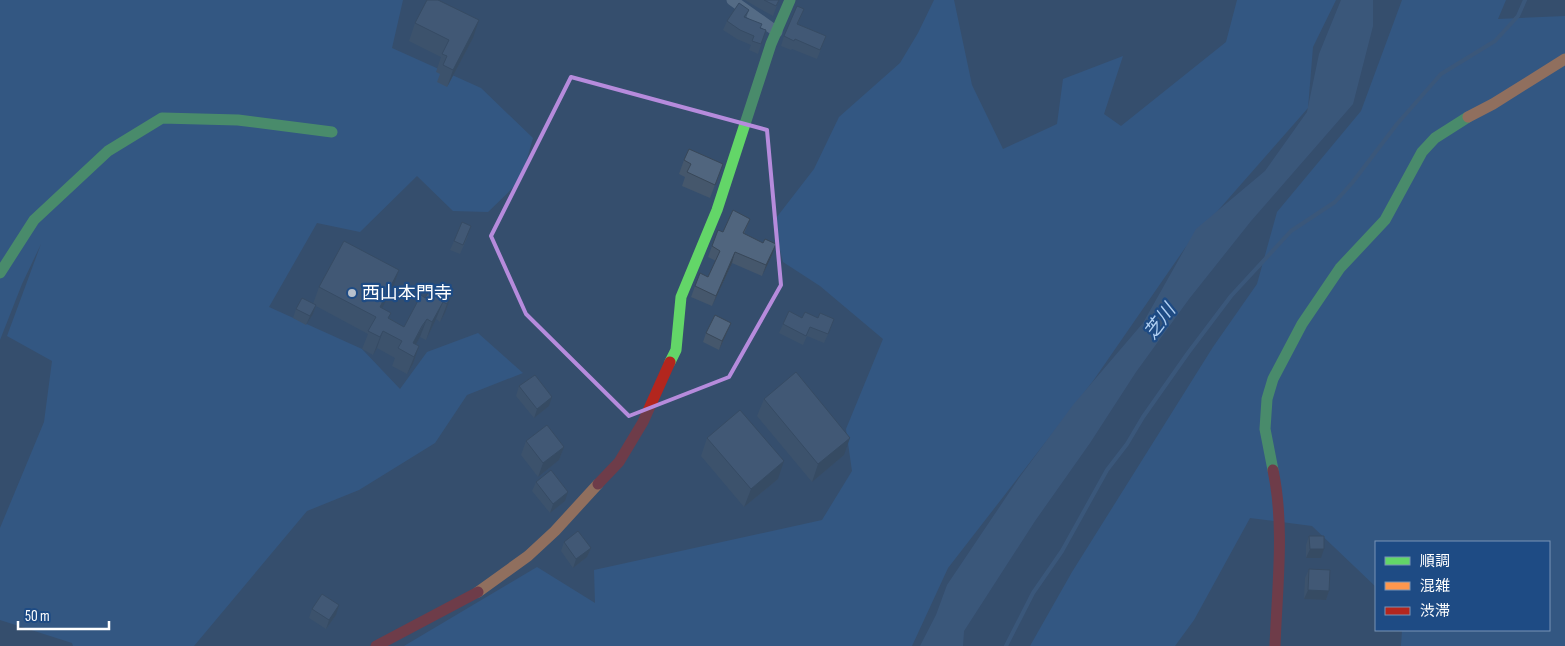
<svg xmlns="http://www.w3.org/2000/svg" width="1565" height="646" font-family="'Sofia Sans Condensed','Noto Sans JP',sans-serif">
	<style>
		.green { fill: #32629b }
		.water { fill: #42628b }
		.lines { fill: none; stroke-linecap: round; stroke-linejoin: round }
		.stream { stroke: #42628b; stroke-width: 4 }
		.street { stroke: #7b8ea3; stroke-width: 11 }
		.fast { stroke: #63d668; stroke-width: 11 }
		.slow { stroke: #ff974d; stroke-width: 11 }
		.jam { stroke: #b3261e; stroke-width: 11 }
		.wall { fill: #45576c }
		.shaded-wall { fill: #384758 }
		.building { fill: #50657e; stroke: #384758 }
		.marked { fill: none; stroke: #b68bdc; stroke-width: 4; stroke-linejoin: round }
		.poi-dot { fill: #b8c1cc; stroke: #1e4b84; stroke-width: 2 }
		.labels { text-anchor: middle; stroke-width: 4.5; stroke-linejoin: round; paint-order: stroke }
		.poi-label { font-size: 18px; fill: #fff; stroke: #1e4b84; text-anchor: start }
		.water-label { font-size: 19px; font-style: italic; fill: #b0cff2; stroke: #1e4b84 }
	</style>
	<rect width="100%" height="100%" fill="#354e6d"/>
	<path class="green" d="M0,0h403l-11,48 89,40 52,50 -12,42 -33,32 -35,-1 -36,-35 -57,56 -43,-9 -48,84 93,42 38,40 27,-37 51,-19 45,40 -56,22 -32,48 -76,47 -52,21 -113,135h-121l-1,-3 -72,-23v-92l44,-106 8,-61 -45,-25 34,-92 -19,40 -22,56z
		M934,0h20l18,85 31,64 54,-25 6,-45 60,-23 -19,58 17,12 105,-84 11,-42h99l-23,47 -5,61 -123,140 -92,133 -145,187 -36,78h-508l133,-79 58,36 -1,-33 228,-50 30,-49 -6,-42 37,-90 -63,-53 -37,-24 -10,-40 41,-53 25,-52 61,-54 18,-30z
		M1402,0h104l-8,19 67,-3v630h-164l1,-16h147v-88h-173v45l-64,-61 -62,-8 -56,102 -19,26h-145l42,-74 141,-225 44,-63 20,-72 84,-101z"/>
	<path class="water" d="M1341,0h32v26l-20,78 -102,117 -62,78 -53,73 -46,71 -55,78 -71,110 -1,15h-43l16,-31 11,-30 72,-107 54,-73 70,-82 53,-94 69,-58 42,-59 12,-58z"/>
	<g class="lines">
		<path class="stream" d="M1006,646l27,-53 29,-42 45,-81 20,-26 16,-27 45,-64 43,-57 60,-65 44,-29 17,-19 45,-59 44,-50 54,-33 23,-25 7,-16"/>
		<path class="street" d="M732,0l45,32"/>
		<path class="fast" d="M0,273l34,-53 74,-69 54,-33 76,2 94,12
			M670,362l6,-12 5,-53 36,-87 54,-166 19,-44
			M1273,470l-8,-41 2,-30 6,-20 29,-55 38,-56 45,-48 37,-68 13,-14 33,-21"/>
		<path class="slow" d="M1468,117l25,-13 72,-45
			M478,592l50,-36 27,-25 43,-47"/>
		<path class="jam" d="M1273,470c12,57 4,118 2,176
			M598,484l21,-22 24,-40 27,-60
			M376,646l102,-54"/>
	</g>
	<path class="wall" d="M745,0h34l-6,16 -18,-10z
		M804,9l-6,15 28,12 -9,23 -25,-10 -1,1 -10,-4 3,-10z
		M749,10l-3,8 15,10 5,2 -8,24 -9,-4 2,-5 -14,-6 -14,-9 4,-9z
		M415,23l58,15 -26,49 -10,-5 3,-8 -4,-2 5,-15 -32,-16z
		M684,160l39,4 -13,34 -28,-12 3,-9 -6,-3z
		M750,219l-6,15 19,9 13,1 -14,32 -30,-13 -20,43 -21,-9 4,-11 13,-9 8,-16 -8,-4 4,-11 11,-14z
		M468,236l-8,18 -10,-4 4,-9z
		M399,270l-6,18 -11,20 7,10 15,9 21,-29 26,-2 -6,17 -5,9 -4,-3 -10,21 -6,-3 -4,7h-1l4,2 -6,18 -6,10 -15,-8 3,-8 -18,-10 -4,7 -11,-6 6,-15 -52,-28 -3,8 -7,11 -13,-7 3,-9 17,-5 6,-17z
		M802,318l29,10 -7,15 -17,-7 -4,9 -24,-12 4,-9z
		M727,332l-8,18 -16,-8 3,-9z
		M519,386l30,20 -15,12 -18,-22z
		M764,399l80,56 -32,27 -55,-66z
		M707,438l71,41 -34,28 -43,-51z
		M526,441l38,6 -5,13 -21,17 -17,-22z
		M536,482l29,19 -15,12 -18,-22z
		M1309,536l12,22h-15v-13z
		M564,542l27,6 -4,9 -14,11 -12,-17z
		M1309,569l20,22 -3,9 -22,-1 1,-21z
		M312,609l24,6 -10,14 -17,-11z"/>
	<path class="shaded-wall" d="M479,20l-6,18 -26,49 6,-17z
		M776,244l-4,11 -10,21 4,-11z
		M735,252l-3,11 -20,43 4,-10z
		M399,270l-6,18 -20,37 7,-18z
		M451,296l-6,17 -5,9 7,-18z
		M443,302l-7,17 -10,21 6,-18z
		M316,305l-3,9 -7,11 4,-9z
		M427,319l-7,18 -10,18 3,-12z
		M731,323l-12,27 3,-9z
		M383,331l-6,17 -4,7 7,-18z
		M419,346l-6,18 -6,10 7,-17z
		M552,397l-3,9 -15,12 3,-9z
		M850,438l-6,17 -32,27 6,-18z
		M564,447l-5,13 -21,17 5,-14z
		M784,461l-6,18 -34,28 7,-18z
		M568,492l-3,9 -15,12 3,-9z
		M591,548l-4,9 -14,11 3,-9z
		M1310,549h14l-3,9h-15z
		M1308,590l21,1 -3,9 -22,-1z
		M339,605l-3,10 -10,14 3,-9z"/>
	<path class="building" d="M427,0h11l41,20 -26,50 -10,-5 4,-9 -5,-2 7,-14 -34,-17z
		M764,0h15l-3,6z
		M739,3l10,7 -5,7 18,7 -2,4 6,2 -5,14 -9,-3 2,-5 -14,-6 -13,-9z
		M797,6l7,3 -7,15 29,12 -6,14 -25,-11 -1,2 -10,-5z
		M689,149l34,15 -8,21 -28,-13 4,-8 -7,-4z
		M733,210l17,9 -7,14 20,10 2,-4 11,5 -10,21 -31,-13 -19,44 -21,-10 5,-13 8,4 12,-26 -8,-5 6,-16 5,2z
		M462,222l9,4 -8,19 -9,-4z
		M344,241l55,29 -19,37 11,6 -3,5 16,9 17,-32 4,3 7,-13 19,11 -4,8 -4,-2 -11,20 -5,-3 -5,7 -9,17 6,3 -5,11 -16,-9 4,-7 -19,-10 -3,6 -12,-6 8,-14 -57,-30z
		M302,298l14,7 -6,11 -14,-7z
		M789,311l13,7 3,-6 13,6 2,-5 14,6 -6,15 -18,-7 -4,9 -23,-12z
		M715,315l16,8 -9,18 -16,-8z
		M796,372l54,66 -32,26 -54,-65z
		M535,375l17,22 -15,12 -18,-23z
		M740,410l44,51 -33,28 -44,-51z
		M547,425l17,22 -21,16 -17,-22z
		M551,470l17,22 -15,12 -17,-22z
		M578,531l13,17 -15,11 -12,-17z
		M1309,536h15v13h-14z
		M1309,569l21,1 -1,21 -21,-1z
		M322,594l17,11 -10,15 -17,-11z"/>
	<path d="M0 0H1565V646H0ZM571,77l196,53 14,155 -52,92 -100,39 -103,-102 -35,-78z" fill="#354e6d" fill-opacity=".55" fill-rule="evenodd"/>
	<path class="marked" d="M571,77l196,53 14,155 -52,92 -100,39 -103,-102 -35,-78z"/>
	<circle class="poi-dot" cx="352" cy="293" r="5"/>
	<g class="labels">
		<g class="poi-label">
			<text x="362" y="299">西山本門寺</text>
		</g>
		<g class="water-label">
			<text transform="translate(1159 321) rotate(-53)" y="7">芝川</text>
		</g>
	</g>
	<rect x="1375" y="541" width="175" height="90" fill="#1e4b84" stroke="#7893b5"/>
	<rect x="1385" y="557" width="25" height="8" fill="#63d668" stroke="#7893b5"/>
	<text x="1420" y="566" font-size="15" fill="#ffffff">順調</text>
	<rect x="1385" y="582" width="25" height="8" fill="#ff974d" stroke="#7893b5"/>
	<text x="1420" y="591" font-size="15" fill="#ffffff">混雑</text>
	<rect x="1385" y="607" width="25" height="8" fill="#b3261e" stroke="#7893b5"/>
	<text x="1420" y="616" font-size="15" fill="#ffffff">渋滞</text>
	<path d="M18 621v8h91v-8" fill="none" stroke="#ffffff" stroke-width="2.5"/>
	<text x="25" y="621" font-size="15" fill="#ffffff" stroke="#1e4b84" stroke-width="4" paint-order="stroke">50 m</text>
</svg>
